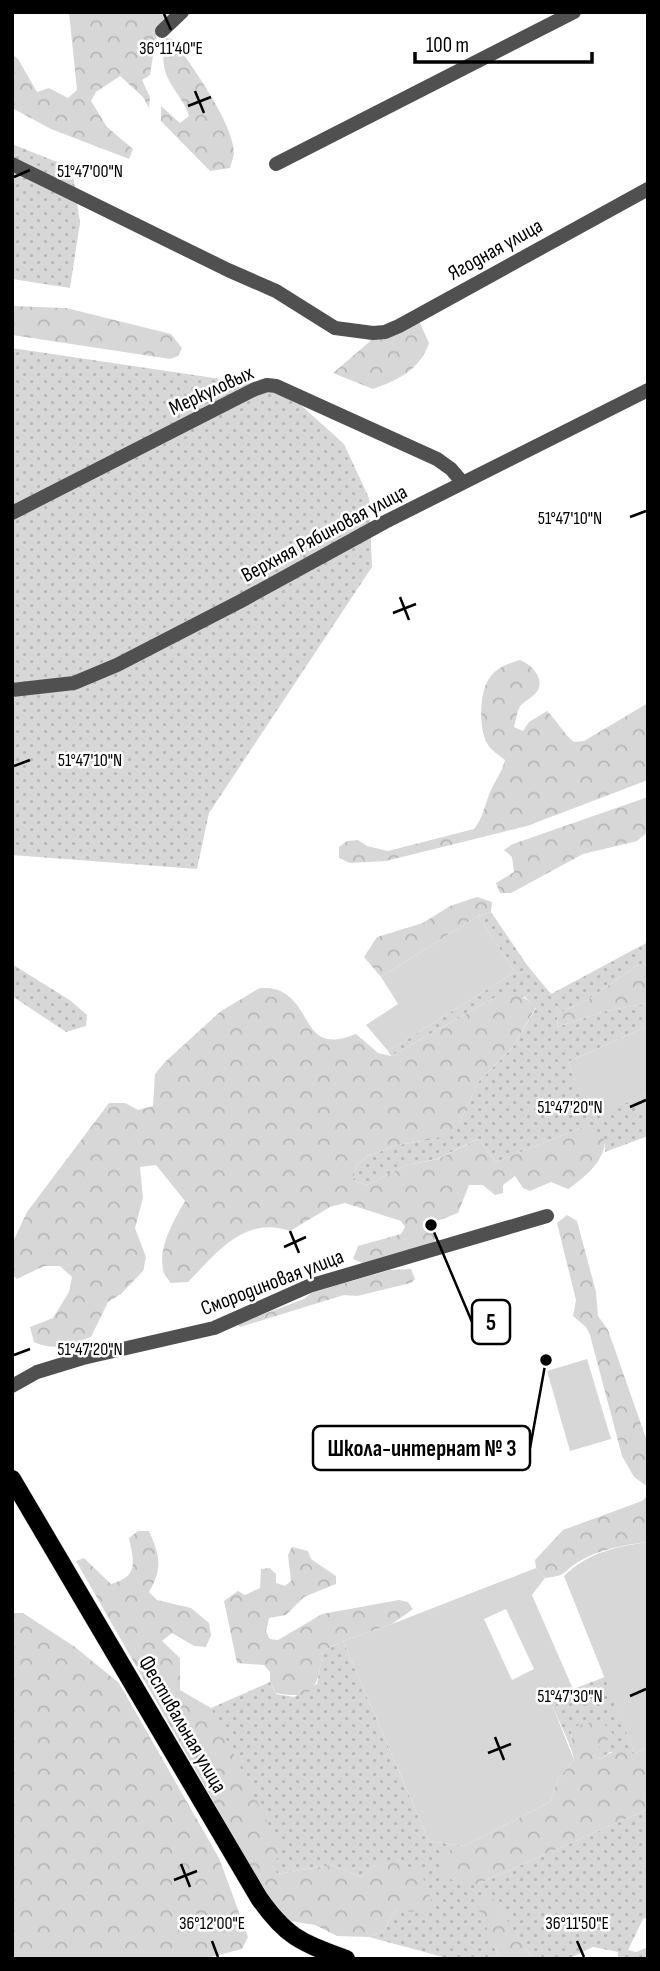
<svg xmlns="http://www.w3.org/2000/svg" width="660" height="1971" font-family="'Sofia Sans Condensed',sans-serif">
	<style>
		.grass { fill: url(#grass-dots) }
		.forest { fill: url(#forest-crowns) }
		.garden { fill: #d7d7d7; fill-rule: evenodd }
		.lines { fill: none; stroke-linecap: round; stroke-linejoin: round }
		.primary-casing { stroke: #dbdbdb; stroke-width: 19 }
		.street { stroke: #505050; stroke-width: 14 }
		.primary { stroke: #000; stroke-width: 18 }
		.ticks { fill: none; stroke: #000; stroke-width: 2.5 }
		.labels { text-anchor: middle; stroke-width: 5; stroke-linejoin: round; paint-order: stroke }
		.street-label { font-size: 21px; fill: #000; stroke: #fff }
		.ticks-label { font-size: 18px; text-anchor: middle; fill: #000; stroke: #fff; stroke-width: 5; stroke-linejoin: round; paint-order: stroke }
		.leader { fill: none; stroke: #000; stroke-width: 2.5 }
		.callout-dot { fill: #000; stroke: #fff; stroke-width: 2.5 }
		.callout { fill: #fff; stroke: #000; stroke-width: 2.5 }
		.callout-label { font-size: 23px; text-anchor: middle; font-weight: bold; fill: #000 }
	</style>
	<defs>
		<pattern id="grass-dots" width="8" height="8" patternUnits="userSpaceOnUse" patternTransform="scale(1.75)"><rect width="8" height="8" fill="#d7d7d7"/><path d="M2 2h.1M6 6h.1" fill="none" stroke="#b7b7b7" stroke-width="1.8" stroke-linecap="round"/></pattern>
		<pattern id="forest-crowns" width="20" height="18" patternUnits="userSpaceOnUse" patternTransform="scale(1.75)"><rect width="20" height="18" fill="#d7d7d7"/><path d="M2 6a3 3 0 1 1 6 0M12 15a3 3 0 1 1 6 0" fill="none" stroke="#b7b7b7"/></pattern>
	</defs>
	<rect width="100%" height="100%" fill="#fff"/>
	<path class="grass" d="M12,144l60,24 8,55 -10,65 -58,-9z
		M12,348l270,40 62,56 25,54 3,69 -163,246 -12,56 -185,-14z
		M491,912l36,53 24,29 97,-52v20l-12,4 -47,33 -31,15 -1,13 49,-16 42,-8v23l-80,36 24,55 56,-24v43l-43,16v-11l-24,-13 -85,34 -18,-23 -41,20 -30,6 -40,20 -14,-5 3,-15 12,-9 30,-11 36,-6 25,-16 20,-42 33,-33 24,-40 -11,-11h-29l-105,59 -3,-5 127,-79 -37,-56z
		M12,964l59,37 16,14 -1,11 -20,6 -54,-36z
		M343,1641l86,200 35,5 14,38 170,-75v108l-5,2 -15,31 8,2 12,-5v12h-30v-7l-25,-5 -25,12h-35l-46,-68 7,54 6,14h-50l-81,-22 15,-7 13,-22 -19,-45 -17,14 -30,-12 -54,9 -5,-8 -61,-158 59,-26 6,12 18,3 23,-13 6,-33z
		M605,1677l30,77 -25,-2 -10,7 -8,-5 -20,-27 -1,21 -18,-41 20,-18z"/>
	<path class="forest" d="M69,12h103l-15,18 -7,45 -8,5 8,17 -1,11 -6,-11 -23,-21 -24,16 -5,9 16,26 26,22 -4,10 -78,-30 -39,-21v-54l6,5 19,33 12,-4 19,10 9,-8z
		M166,38l7,1c18,26 59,82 61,113 0,4 -3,11 -4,16l-20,3 -49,-50v-15l19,17 9,-7c-5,-18 -22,-31 -25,-50 -2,-9 1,-20 2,-28z
		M12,306l54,2 105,26 11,14 -4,8 -8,3 -158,-24z
		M419,321l10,22c-9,27 -31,37 -56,46l-40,-16 48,-41z
		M520,660c13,5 27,21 15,34 -4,4 -10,7 -14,11 -4,5 -5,15 -7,22l9,4 6,-9 18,-11c11,11 16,22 27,31l10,-1 64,-38v77l-121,46 -141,35 -36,2 -11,-5v-11l8,-6 11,-1 9,6 21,5 86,-22c9,-11 11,-24 16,-37 5,-11 12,-20 15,-32 -5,-4 -13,-9 -17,-15 -10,-15 -9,-56 3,-69 7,-9 19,-13 29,-16z
		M648,797v35l-11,9 -54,13 -72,39h-11l-4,-10 18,-11 -2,-15 -8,-7 9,-6z
		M477,897l15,5 -1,10 -13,4 -97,61 -17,-20 13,-20 46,-14 27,-17z
		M648,962v41l-42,8 -49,16 1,-13 31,-15 47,-33z
		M260,988c10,0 18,0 27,7 26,19 19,59 69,39l22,19 13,3 105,-59c18,-6 27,-2 40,10l-24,41 -33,33 -20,42 -11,11 -14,5 -36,6 -30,11 -12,9 -3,15 14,5 40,-20 31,-6 40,-20 18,23 85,-34 15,2 9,11c-1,21 -21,37 -37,48l-17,-7 -21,9 -7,-3 -8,-12 -12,9v8l-8,2 -12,-10h-14l-11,28 -26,10 4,14 -3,7 -66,21 -14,-6 5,-13 43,-12 4,-7 -4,-6 -56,-18 -15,4 -40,24c-46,-16 -73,22 -102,51l-17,1c-3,-4 -8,-9 -8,-14 -5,-22 12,-51 22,-68l-29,-36 -16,2 3,31 -8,30 11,29 -3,14 -22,23 -13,8 -17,35c-22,7 -35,15 -57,5l-4,-15 23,-9 16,-26 3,-15 -12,-11h-16l-27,13 -5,-5v-30l15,-32 82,-109h16l13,7 15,-4 2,-32 10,-12 56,-51z
		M567,1215l10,6 19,71 2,24 10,14 40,114v43l-14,-10 -12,-21 -32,-121 -4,-8 -13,-11 3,-16 -19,-77z
		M411,1269l4,10 -4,4 -54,13 -13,-1 -104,32 -3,-3 67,-25 7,-6 79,-23z
		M648,1495v47c-24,3 -48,7 -70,20 -17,11 -9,13 -33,16l-9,-10 -1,-8 28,-30 79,-29z
		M138,1531h11c11,25 14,37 0,61l8,8 34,8 18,15 2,12 -5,12 -12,-1 -22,-13 -10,8 18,17v32l31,18 67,136 1,12 -7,10 5,8 54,-9 30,12 17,-14 14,-4 9,8 20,5 13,36 -24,4 -13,-4 -13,22 -15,7 -32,-1 -22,-11 -25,-4 -22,-24 -192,-336 8,-3 27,26c28,-8 23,-22 18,-46z
		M292,1547l16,4 3,8 25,17v8l-32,13 -18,18 -17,3 -3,14 4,7 8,1 44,-26 77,-14 9,2 5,7 -21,15 -49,17 -20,10c-6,35 -6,50 -47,42l-6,-11v-10l-6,-7 -27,-2 -13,-62 14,-10 7,4 15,-7 1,-19 9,-1 6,6v9l9,3 6,-5 -3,-26z
		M12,1613h11l52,34 44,36 100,175 29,79 -6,12 -39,10h-191z
		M601,1720l12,14 -21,20 8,5c13,-9 20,-10 35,-5l13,-7v62l-170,75 -17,1 -18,-10 -1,-22 22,-7 86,-44 8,-23 16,-19 -3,-12 1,-21z
		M487,1890l46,69h-33l-22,-51z"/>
	<path class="garden" d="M478,916l37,56 -127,79 -22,-26 32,-21 -17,-27z
		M648,1026v67l-56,25 -24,-56z
		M587,1359l24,80 -41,12 -23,-80z
		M648,1542v205l-13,7 -71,-178c25,-24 51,-29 84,-34z
		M536,1568l9,10 -13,17 41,94 -20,18 21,53 -16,19 -8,23 -86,44 -35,-5 -86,-200 49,-17zM506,1609l28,60 -22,11 -28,-61z"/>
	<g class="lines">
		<g class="primary-casing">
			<path id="primary" d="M12,1479l247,419c28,40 42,44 87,61"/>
		</g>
		<path class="street" d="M162,31l20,-19
			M12,164l216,106 48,21 59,37 38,5 12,-1 14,-6 249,-137
			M276,164l298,-152
			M12,513l243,-124 12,-4 9,1 161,73 14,10 12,14
			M12,690l62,-7 43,-18 124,-64 144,-79 263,-132
			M12,1386l25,-14 46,-14 131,-30 95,-42 238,-70"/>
		<use href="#primary" class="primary"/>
	</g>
	<path class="ticks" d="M164,14l7,16M195,91l9,22M188,106l23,-9M14,177l16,-7M630,517l16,-6M400,597l9,23M393,613l23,-9M14,766l16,-6M630,1107l16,-7M290,1231l9,22M284,1247l22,-10M14,1355l16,-6M630,1696l16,-7M495,1737l9,23M488,1753l23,-9M181,1864l9,23M174,1880l23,-9M212,1941l6,16M577,1941l7,16"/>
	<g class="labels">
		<g class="street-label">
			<text transform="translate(495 249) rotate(-29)" y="7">Ягодная улица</text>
			<text transform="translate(211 390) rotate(-25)" y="7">Меркуловых</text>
			<text transform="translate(324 533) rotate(-28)" y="7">Верхняя Рябиновая улица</text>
			<text transform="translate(272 1282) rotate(-21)" y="7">Смородиновая улица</text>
			<text transform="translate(183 1724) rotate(60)" y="7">Фестивальная улица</text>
		</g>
	</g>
	<g class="ticks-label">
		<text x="171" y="54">36°11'40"E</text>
		<text x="90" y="177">51°47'00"N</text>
		<text x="570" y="524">51°47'10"N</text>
		<text x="90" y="766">51°47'10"N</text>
		<text x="570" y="1113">51°47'20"N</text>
		<text x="90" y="1355">51°47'20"N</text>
		<text x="570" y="1702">51°47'30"N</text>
		<text x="212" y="1929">36°12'00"E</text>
		<text x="577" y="1929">36°11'50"E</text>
	</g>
	<path class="leader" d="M431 1225L472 1322M546 1360L530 1448"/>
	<g class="callout-dot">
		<circle cx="431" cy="1225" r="7"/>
		<circle cx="546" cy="1360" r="7"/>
	</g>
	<g class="callout">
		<rect x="472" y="1300" width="38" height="44" rx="7"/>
		<rect x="313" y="1426" width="217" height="44" rx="7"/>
	</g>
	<g class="callout-label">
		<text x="491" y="1330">5</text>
		<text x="422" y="1456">Школа-интернат № 3</text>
	</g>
	<rect width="660" height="1971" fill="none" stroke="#000000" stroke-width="28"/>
	<path d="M415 52v10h177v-10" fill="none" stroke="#000000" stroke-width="3.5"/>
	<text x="426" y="52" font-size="21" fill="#000000" stroke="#ffffff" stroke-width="5" paint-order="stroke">100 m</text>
</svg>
